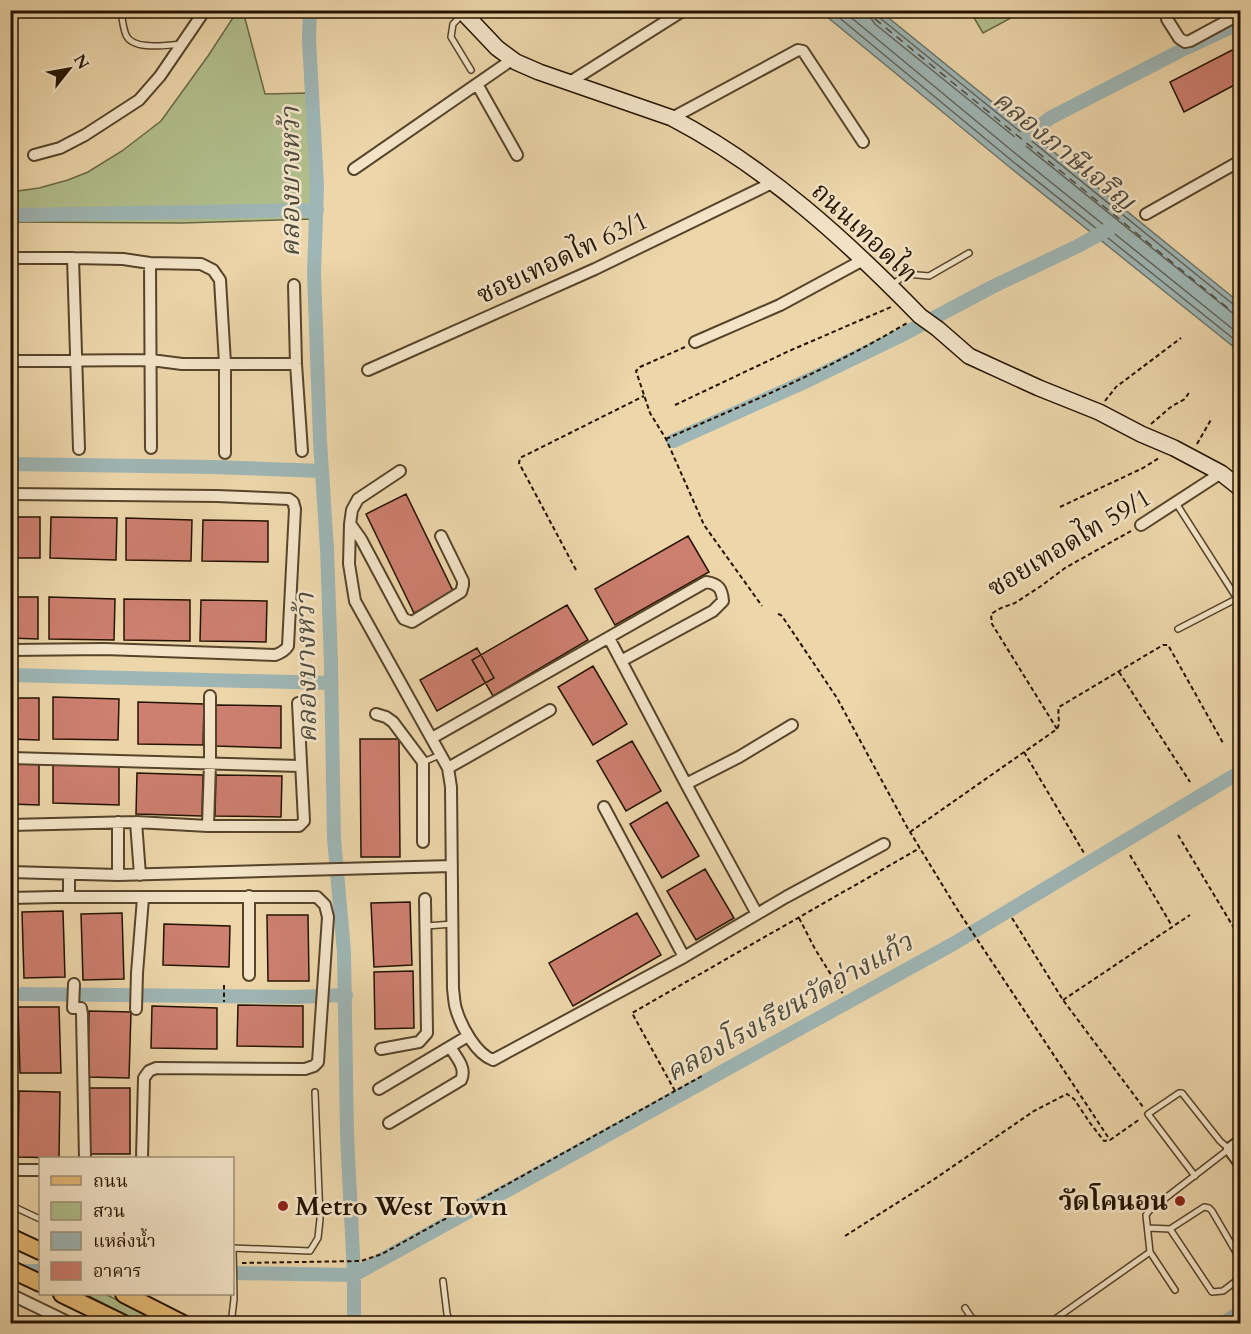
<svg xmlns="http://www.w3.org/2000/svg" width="1251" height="1334" font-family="Cardo,'Noto Serif Thai',serif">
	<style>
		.green { fill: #b1bf8d; stroke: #6a6946; stroke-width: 1.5 }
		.water { fill: #9eb6b5; stroke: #6d756d; stroke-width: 1.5 }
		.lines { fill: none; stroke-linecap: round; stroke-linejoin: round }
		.shore { stroke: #61645a; stroke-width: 1.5 }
		.canal { stroke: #9eb6b5; stroke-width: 14 }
		.ferry { stroke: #4f4c3f; stroke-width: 1.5; stroke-dasharray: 8 6; stroke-linecap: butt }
		.building { fill: #cd7f70; stroke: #241300; stroke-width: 1.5 }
		.service-casing { stroke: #56442a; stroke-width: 8 }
		.minor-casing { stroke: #56442a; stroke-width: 14 }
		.secondary-casing { stroke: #241300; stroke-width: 18 }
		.primary-casing { stroke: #241300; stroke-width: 20 }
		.path { stroke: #241300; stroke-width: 2; stroke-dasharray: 4.5 3; stroke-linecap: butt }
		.service { stroke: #f3e4c8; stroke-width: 5 }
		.minor { stroke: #f3e4c8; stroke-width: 10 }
		.secondary { stroke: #f3e4c8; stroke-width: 15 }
		.primary { stroke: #e6bb75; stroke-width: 16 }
		.poi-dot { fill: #8f2418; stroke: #f3e4c8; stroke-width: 2 }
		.labels { text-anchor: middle; stroke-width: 5; stroke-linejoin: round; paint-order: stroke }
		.street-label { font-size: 26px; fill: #241300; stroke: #f3e4c8 }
		.poi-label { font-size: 26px; font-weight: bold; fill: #241300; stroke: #f3e4c8; text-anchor: end }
		.water-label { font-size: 27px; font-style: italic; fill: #4f4c3f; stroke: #f3e4c8 }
	</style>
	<rect width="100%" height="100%" fill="#ecd6aa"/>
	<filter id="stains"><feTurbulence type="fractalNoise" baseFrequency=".00333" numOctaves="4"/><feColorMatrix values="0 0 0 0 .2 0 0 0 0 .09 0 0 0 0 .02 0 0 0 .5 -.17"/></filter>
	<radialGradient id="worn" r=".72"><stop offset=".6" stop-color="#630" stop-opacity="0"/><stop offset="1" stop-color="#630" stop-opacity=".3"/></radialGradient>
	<path class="green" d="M238,10l5,1 22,83 43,-1 4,126 -130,4 -171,-1v-30l28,-4 29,-8 20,-8 34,-21 39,-30 47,-65z
		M970,11h54l-41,22z
		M85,1294h20l59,29h-23z"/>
	<path class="water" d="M820,11h60l360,292v49l-233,-187z"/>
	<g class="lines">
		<path class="shore" d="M830,10l181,150 229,184
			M842,10l174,144 224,181
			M869,10l1,7 5,7 355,287 4,3h6
			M877,10v5l3,3 354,287 6,2"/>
		<path class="canal" d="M310,10l-1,29 8,147 -3,87 6,168 7,108 4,115 3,174 10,114 3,182 7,141v49
			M1018,143l32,-25 130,-67 60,-28
			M10,215l307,-5
			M673,441l138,-62 87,-42 94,-50 86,-41 33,-18
			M10,464l202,3 110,4
			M10,675l321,8
			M21,994l274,3 51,-2
			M16,1271h24
			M232,1273l122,2 599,-331 287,-172
			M1222,1324l18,-12"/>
		<path class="ferry" d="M864,10l376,308"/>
	</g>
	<path class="building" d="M1240,46v36l-56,30 -14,-30z
		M406,494l48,99 -40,20 -48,-99z
		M10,517h30v41h-30z
		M51,517l66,1 -1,42 -66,-2z
		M126,518l66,2 -1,41 -65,-1z
		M203,520l65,1v41l-66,-1z
		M688,536l21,36 -94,53 -20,-36z
		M10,597h28v42l-28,-1z
		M49,597l66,2 -1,41 -65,-1z
		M124,599l66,1v41l-66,-1z
		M201,600l66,1 -1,41 -66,-1z
		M567,605l21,35 -95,56 -21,-36z
		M477,648l17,30 -57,33 -17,-31z
		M593,666l34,58 -34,21 -35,-58z
		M53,697l66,2 -1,41 -65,-1z
		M10,698h29v42l-29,-1z
		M138,702l66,2 -1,41 -65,-1z
		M216,705l65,1v42l-66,-2z
		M360,739h39l1,118h-39z
		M632,741l29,50 -35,20 -29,-50z
		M53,762l66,1v42l-66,-2z
		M10,763h29v42l-29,-1z
		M137,773l66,2 -1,41 -66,-2z
		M216,775l66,1 -1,41 -66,-1z
		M667,802l32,54 -37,22 -32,-54z
		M705,869l29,49 -38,22 -29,-49z
		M410,902l2,63 -38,2 -3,-64z
		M63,911l2,66 -41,1 -2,-66z
		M122,913l2,66 -41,1 -2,-66z
		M637,913l24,42 -88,51 -24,-43z
		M267,915h41l1,66h-41z
		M164,924l66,2 -1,41 -66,-2z
		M413,971l1,57 -39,1 -1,-57z
		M238,1005l65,1v41l-66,-1z
		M152,1006l65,2v41l-66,-1z
		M18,1007h41l2,66h-41z
		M89,1011l42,1 -2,66 -41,-1z
		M88,1088h42v66h-41z
		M19,1091l41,1 -1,66 -41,-1z"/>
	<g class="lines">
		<g class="service-casing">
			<path id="service" d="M121,10c1,8 2,18 5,25 7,16 41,10 56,9
				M462,15l-9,9 -2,13 20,33
				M891,286l15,-12 23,2 40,-23
				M1176,503l60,94v2l-58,30
				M423,762l17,-7
				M426,926l27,-2
				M10,1205l30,14
				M1148,1228l22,1 34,-22 5,1 3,3 28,48
				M1170,1229l42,63 11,-1 17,-13
				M232,1248l78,3 8,-13 2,-19 -5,-127
				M1150,1252l25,38
				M443,1281l4,33 4,10
				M965,1308l6,9 8,7
				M231,1324l3,-25 -1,-51
				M1048,1324l102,-72 -4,-37 4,-5 79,-61 -9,-8 -38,-48h-3l-31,21 47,62"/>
		</g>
		<g class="minor-casing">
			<path id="minor" d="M1167,19l12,19 6,4 5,-1 48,-26
				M570,82l114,-72
				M477,84l40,71
				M672,118l126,-68 5,1 60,91
				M34,155l26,-7 25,-13 54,-35 21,-24 45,-66
				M354,169l159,-110
				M1146,214l94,-53
				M10,258h63l50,1 27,4 51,1 12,6 7,10 5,83v90
				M73,258l6,191
				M150,263l1,185
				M294,285l2,79 6,87
				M695,342l85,-37 83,-45
				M10,361l141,-1 31,4h114
				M368,370l227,-101 179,-87
				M400,471l-42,28 -6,11 -2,14 -1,40 6,37 93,167 3,19 2,202c1,6 1,14 3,20 5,17 20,45 37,51l191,-103
				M10,494l207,2 72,3 4,3 2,7 -7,137c-3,5 -7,7 -13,9l-171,-6 -94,1
				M351,525l10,14 41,77 2,3 8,3 49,-30 2,-7v-4l-22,-45
				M1141,525l80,-52
				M609,638l77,146 71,130
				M376,714l10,3 7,5 30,40v80
				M432,738l274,-156c13,2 16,7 17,19l-10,10 -92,50
				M10,758l290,8
				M448,768l102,-58
				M686,784l53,-27 53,-32
				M604,807l80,150 102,-60 98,-53
				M118,822v53
				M136,822l4,53
				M10,825l126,-3 72,4h91l5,-5 -6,-118
				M208,826l2,-63v-67
				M10,872l108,3 334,-9
				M69,874v23
				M249,896v79
				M10,898l45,-1h262l8,8 3,12 -10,145 -4,4 -9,3 -149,-1 -7,3 -5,7 -2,80
				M74,984l-1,24h8l1,6 3,144
				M136,1009l1,-36 6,-75
				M381,1049l38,-7 8,-9 -2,-134
				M379,1089l89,-53
				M389,1123l72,-43c6,-12 -5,-23 -11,-33
				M1240,1141l-11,8 11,15
				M10,1170h30
				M10,1294l62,30"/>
		</g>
		<g class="secondary-casing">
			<path id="secondary" d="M461,10l36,38 19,14 23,10 133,46c94,49 174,122 248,198l18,13 31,27 70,32 60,24 42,22 33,14 47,25 19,15"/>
		</g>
		<g class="primary-casing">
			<path id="primary" d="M1233,10l7,7
				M10,1237l30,14
				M10,1269l30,14
				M62,1294l62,30
				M124,1294l59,30"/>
		</g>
		<path class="path" d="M685,347l-45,20 -4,4 14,42 16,26 38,86 58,81
			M1105,401l11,-14 65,-49
			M675,405l114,-54 102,-44
			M1151,424l21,-18 13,-7 5,-8
			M666,439c82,-36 164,-70 241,-116
			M1197,444l15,-26
			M1060,507l83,-39 16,-10
			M576,570l-57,-107 1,-5 124,-62
			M778,614l3,1 5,7 51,76 70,129 50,82 153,231
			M1119,672l71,110
			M1057,729l-65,-105 -1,-10 10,-6 14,-5 26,-17 24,-18 66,-37
			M1024,752l60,101
			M910,832l147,-103c4,-6 0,-15 2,-22l104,-62h5l55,98
			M1178,835l62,103
			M1130,855l42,71
			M799,918l16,31 28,45
			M1012,918l51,82 80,107
			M224,985v17
			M1063,1000l127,-85
			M675,1091l-43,-78 288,-165
			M845,1236l88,-56 101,-69 29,-15 4,-2 7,5 16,24 14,18 6,-1 30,-21
			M242,1263l119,-2 21,-7 320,-178"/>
		<use href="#service" class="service"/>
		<use href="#minor" class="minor"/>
		<use href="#secondary" class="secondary"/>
		<use href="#primary" class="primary"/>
	</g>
	<g class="poi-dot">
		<circle cx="1180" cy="1201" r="6"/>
		<circle cx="283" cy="1206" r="6"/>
	</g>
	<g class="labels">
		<g class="street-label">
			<text transform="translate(865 232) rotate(43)" y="9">ถนนเทอดไท</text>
			<text transform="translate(562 257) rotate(-25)" y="9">ซอยเทอดไท 63/1</text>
			<text transform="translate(1069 542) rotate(-31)" y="9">ซอยเทอดไท 59/1</text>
		</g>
		<g class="poi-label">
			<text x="1168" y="1210">วัดโคนอน</text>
			<text x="295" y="1215" text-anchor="start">Metro West Town</text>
		</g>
		<g class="water-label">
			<text transform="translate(1064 150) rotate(39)" y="9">คลองภาษีเจริญ</text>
			<text transform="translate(290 182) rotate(-90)" y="9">คลองบางหว้า</text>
			<text transform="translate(306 668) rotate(-91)" y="9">คลองบางหว้า</text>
			<text transform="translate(789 1007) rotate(-29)" y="9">คลองโรงเรียนวัดอ่างแก้ว</text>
		</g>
	</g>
	<rect width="1251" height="1334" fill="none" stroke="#ecd6aa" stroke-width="36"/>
	<rect x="12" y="12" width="1227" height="1310" fill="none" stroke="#241300" stroke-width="3"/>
	<rect x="18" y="18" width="1215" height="1298" fill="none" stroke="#241300" stroke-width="1.5"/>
	<rect x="39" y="1157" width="195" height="138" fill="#f3e4c8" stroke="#a09078" stroke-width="1.5"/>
	<rect x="51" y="1176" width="30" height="9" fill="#e6bb75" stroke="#a09078" stroke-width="1.5"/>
	<text x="93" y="1187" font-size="18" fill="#241300">ถนน</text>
	<rect x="51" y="1202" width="30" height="18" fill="#b1bf8d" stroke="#a09078" stroke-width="1.5"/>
	<text x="93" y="1217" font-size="18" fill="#241300">สวน</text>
	<rect x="51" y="1232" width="30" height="18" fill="#9eb6b5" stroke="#a09078" stroke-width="1.5"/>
	<text x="93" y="1247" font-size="18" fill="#241300">แหล่งน้ำ</text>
	<rect x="51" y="1262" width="30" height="18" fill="#cd7f70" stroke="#a09078" stroke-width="1.5"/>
	<text x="93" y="1277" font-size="18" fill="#241300">อาคาร</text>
	<g transform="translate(69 69) rotate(59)" stroke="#f3e4c8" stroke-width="4.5" paint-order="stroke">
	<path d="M0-4.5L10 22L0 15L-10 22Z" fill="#241300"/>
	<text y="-9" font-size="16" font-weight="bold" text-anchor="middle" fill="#241300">N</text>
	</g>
	<rect width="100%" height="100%" filter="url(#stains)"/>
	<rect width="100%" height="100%" fill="url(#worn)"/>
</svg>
